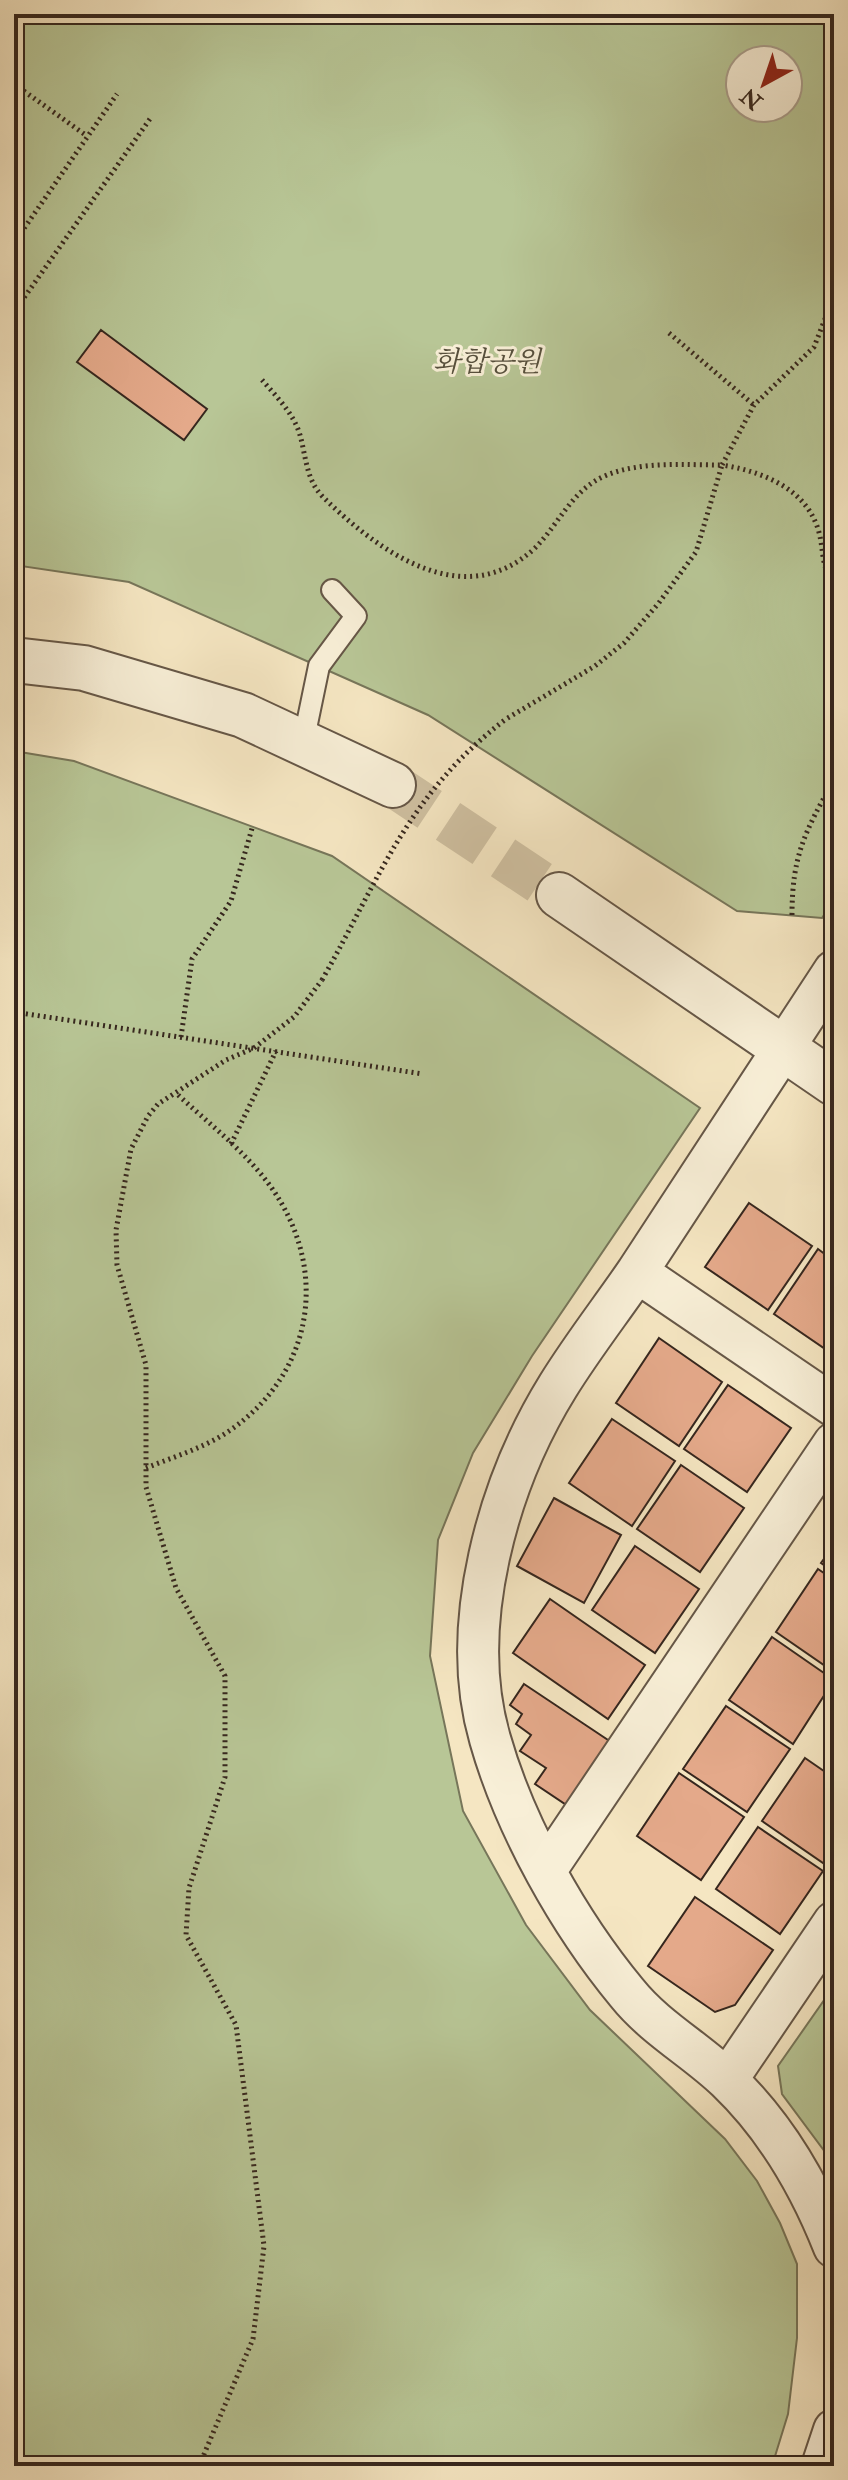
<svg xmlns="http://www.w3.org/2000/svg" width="848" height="2480" font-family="'IM FELL Double Pica','Noto Serif KR',serif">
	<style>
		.green { fill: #b8c696; stroke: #77765a; stroke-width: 2; fill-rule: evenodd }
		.building { fill: #e4a98a; stroke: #36271e; stroke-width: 2 }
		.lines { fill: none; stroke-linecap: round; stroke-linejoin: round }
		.tertiary-tunnel { stroke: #cfc0a1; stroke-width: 44; stroke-dasharray: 44 22; stroke-linecap: butt }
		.service-casing { stroke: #665747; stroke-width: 24 }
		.minor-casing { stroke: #665747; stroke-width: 44 }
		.tertiary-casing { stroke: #665747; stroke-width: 48 }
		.path { stroke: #36271e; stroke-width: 5; stroke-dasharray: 2 4; stroke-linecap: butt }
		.service { stroke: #f8efd7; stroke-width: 20 }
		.minor { stroke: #f8efd7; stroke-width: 40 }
		.tertiary { stroke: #f8efd7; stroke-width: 44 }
		.path-bridge { stroke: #36271e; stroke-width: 5; stroke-dasharray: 2 4; stroke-linecap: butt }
		.labels { text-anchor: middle; stroke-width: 6; stroke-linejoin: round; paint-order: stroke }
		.park-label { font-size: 28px; font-style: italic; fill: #564f3c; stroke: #f8efd7 }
	</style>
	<rect width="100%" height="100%" fill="#f5e6c2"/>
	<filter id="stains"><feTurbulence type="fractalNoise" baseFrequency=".0025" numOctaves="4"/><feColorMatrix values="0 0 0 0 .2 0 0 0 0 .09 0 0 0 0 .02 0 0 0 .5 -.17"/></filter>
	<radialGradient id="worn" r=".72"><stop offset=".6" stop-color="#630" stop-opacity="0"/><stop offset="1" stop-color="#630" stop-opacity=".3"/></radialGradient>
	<path class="green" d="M14,14h820v886l-12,18 -85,-7 -309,-196 -299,-133 -115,-17zM740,60h48v48h-48z
		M14,751l60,10 258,95 368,252 -168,248 -59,97 -35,87 -8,116 33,155 63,114 64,85 135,129 32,42 23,42 17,41v74l-9,76 -16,52h-758z
		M834,1986v178l-52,-70 -4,-28z"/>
	<path class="building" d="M101,330l106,79 -23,31 -107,-78z
		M749,1203l63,43 -44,64 -63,-43z
		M818,1249l16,12v94l-60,-41z
		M659,1338l63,44 -43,64 -63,-43z
		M728,1385l63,43 -44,64 -63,-43z
		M612,1419l63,42 -43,65 -63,-43z
		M681,1465l63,43 -44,64 -63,-43z
		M554,1498l67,37 -37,68 -67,-37z
		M834,1545v27l-13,-9z
		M635,1546l64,43 -44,64 -63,-43z
		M818,1569l16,11v92l-58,-40z
		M550,1599l95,66 -37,54 -95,-66z
		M772,1637l62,43 -41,64 -64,-44z
		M524,1684l87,58 -43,64 -33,-22 11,-16 -26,-17 11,-16 -15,-11 6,-10 -12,-9z
		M726,1706l64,43 -43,63 -64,-43z
		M805,1758l29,20v75l-8,12 -64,-44z
		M679,1773l65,44 -43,63 -64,-44z
		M758,1827l65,44 -43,63 -64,-45z
		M695,1897l78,53 -38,55 -20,7 -67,-46z"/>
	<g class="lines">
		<path class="tertiary-tunnel" d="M393,785l166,110"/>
		<g class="service-casing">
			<path id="service" d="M303,743l16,-77 37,-50 -24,-26"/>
		</g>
		<g class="minor-casing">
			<path id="minor" d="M637,1272l197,-301
				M834,1406l-197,-134c-26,38 -55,75 -79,114 -60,97 -101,240 -68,353 25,88 79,184 137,254 28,35 69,57 100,87 48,46 83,106 107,167
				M546,1870l288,-427
				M727,2080l107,-158
				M822,2466l12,-36"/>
		</g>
		<g class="tertiary-casing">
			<path id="tertiary" d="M14,660l70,8 159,47 150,70
				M559,895l275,188"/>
		</g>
		<path class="path" d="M14,84l73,52
			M14,243l103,-149
			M834,296l-20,51 -60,58 -32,60c38,6 81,22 95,61 8,22 2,37 17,59
			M14,312l138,-196
			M669,333l85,72
			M262,380c14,16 32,34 38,55 6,21 6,45 23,62 56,55 141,117 212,51 25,-25 37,-59 72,-73 35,-14 79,-10 115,-10l-26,87 -38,52 -34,39 -29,23 -89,53
			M834,630l-3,16 3,7
			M792,915c0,-59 13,-84 42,-135
			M14,1012l409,62
			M181,1037l11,-78 39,-58 22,-76
			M231,1144l45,-93
			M146,1468c27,-11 58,-20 83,-37 85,-58 101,-161 42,-244 -26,-36 -63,-64 -95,-94
			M199,2466l54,-127 11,-93 -28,-221 -50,-90 3,-47 36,-111v-101l-49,-88 -30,-101v-122l-29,-100 -1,-35 15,-81 17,-33 10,-12 68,-44 28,-12 40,-31 28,-37"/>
		<use href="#service" class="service"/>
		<use href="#minor" class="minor"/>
		<use href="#tertiary" class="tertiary"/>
		<path class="path-bridge" d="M322,980c59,-104 85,-185 184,-261"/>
	</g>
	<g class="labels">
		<g class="park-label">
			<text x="487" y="371">화합공원</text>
		</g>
	</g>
	<rect width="848" height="2480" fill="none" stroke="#f5e6c2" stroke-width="48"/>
	<rect x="16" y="16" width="816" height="2448" fill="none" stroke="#36271e" stroke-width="4"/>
	<rect x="24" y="24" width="800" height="2432" fill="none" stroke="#36271e" stroke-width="2"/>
	<g transform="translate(764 84) rotate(220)"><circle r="38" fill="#f8efd7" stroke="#aa9f8d" stroke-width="2"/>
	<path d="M0-6L14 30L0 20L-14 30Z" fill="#8f2418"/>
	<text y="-12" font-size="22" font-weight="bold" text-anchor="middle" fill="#36271e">N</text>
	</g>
	<rect width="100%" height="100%" filter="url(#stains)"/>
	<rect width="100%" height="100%" fill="url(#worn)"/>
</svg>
